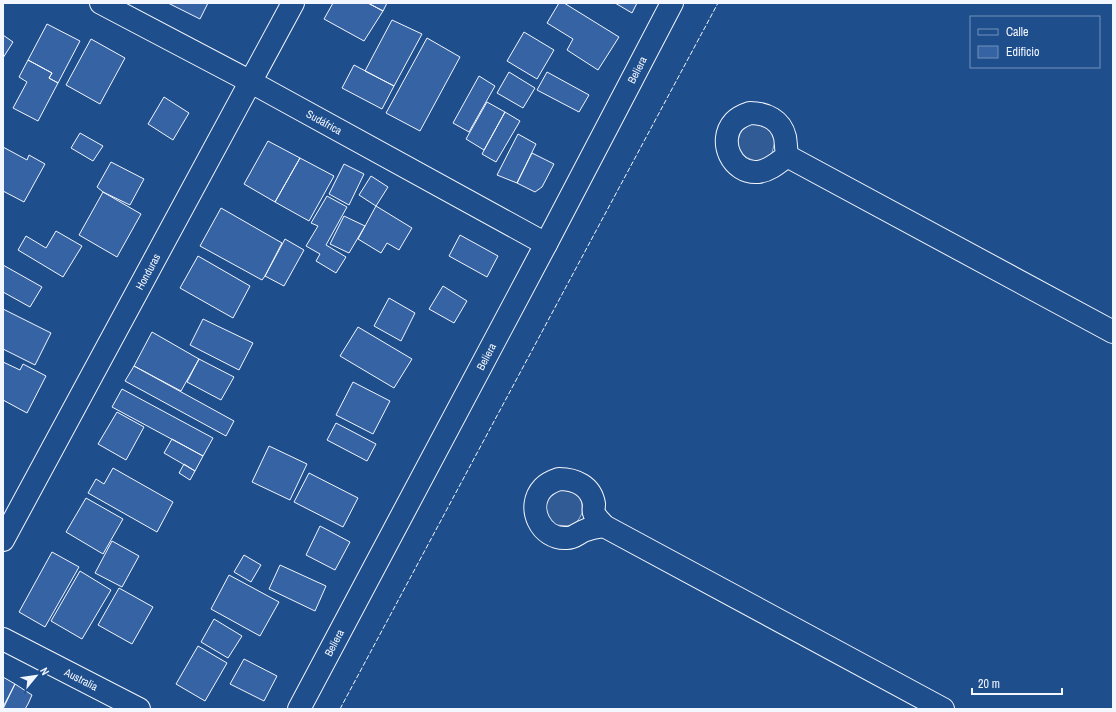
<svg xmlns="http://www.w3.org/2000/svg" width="1116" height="712" font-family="'Archivo Narrow',sans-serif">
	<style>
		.built { fill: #305b95; stroke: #a8bbd7 }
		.building { fill: #3563a3; stroke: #f2f6ff }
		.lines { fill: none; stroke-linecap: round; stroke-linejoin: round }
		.minor-casing { stroke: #f2f6ff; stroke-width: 24 }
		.minor { stroke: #1f4e8c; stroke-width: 22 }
		.fence { stroke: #f2f6ff; stroke-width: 1; stroke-dasharray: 5 2; stroke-linecap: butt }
		.labels { text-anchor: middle; stroke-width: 3; stroke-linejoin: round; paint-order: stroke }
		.street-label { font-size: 11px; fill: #f2f6ff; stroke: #1f4e8c }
	</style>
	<rect width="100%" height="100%" fill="#1f4e8c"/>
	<path class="built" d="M754,122l17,7 4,12 -3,12 -5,5 -6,2 -6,1 -12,-5 -4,-5 -2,-12 5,-12z
		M561,488l18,7 3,6v12l-3,6 -4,5 -6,2 -13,-1 -10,-8v-18z"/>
	<path class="building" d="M168,3h40l-8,16z
		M333,3h35l15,8 -19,30 -40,-22z
		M368,3h19l-4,8z
		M559,3h5l55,34 -21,33 -31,-20 6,-11 -26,-16z
		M615,3h22l-5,10z
		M392,20l30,14 -28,52 -29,-15z
		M47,24l33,17 -22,42 -9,-5 3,-5 -24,-13z
		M524,32l30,18 -17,29 -30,-18z
		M3,35l10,7 -10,16z
		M427,38l33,19 -40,74 -34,-18z
		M91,39l34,19 -25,46 -34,-19z
		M28,60l24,13 -3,5 9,5 -20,38 -25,-13 14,-26 -8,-5z
		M354,65l40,21 -12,23 -40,-21z
		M509,72l26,16 -12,20 -26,-15z
		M547,72l42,23 -10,17 -42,-22z
		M479,76l16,10 -26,46 -16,-9z
		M164,97l25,16 -16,27 -25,-16z
		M487,102l18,10 -21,38 -18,-11z
		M505,112l15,9 -24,41 -14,-8z
		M80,133l23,13 -10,15 -22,-13z
		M518,134l18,10 -19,39 -20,-8z
		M268,141l32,17 -25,44 -31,-18z
		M3,147l24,13 2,-5 16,9 -21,38 -21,-11z
		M532,153l22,11 -12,23 -7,5 -18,-9z
		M300,158l34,18 -25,45 -34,-19z
		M111,162l33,17 -14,26 -27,-13 -6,-5z
		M344,164l20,10 -15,31 -20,-11z
		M371,176l17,11 -12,19 -17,-11z
		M103,192l38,22 -24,43 -38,-22z
		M327,196l20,11 -21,38 20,12 -10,16 -20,-12 4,-7 -14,-8 12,-20 -7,-3z
		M376,206l36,22 -13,22 -12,-7 -6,10 -23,-14z
		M221,208l61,35 -17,33 -3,4 -62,-34z
		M344,216l21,10 -16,27 -19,-9z
		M56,231l26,15 -19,31 -45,-27 8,-14 20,12z
		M460,235l38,21 -11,21 -38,-21z
		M285,239l19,11 -20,36 -19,-10z
		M198,256l52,30 -17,32 -53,-30z
		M3,265l39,22 -12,20 -27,-15z
		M443,286l24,15 -13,22 -25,-14z
		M389,298l26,15 -14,28 -27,-15z
		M3,309l48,24 -16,32 -32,-16z
		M203,319l50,24 -14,27 -49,-25z
		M358,327l54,32 -18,29 -54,-32z
		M152,332l47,27 -18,32 -47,-25z
		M199,359l35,18 -13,23 -34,-18z
		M3,362l17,8 3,-6 23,12 -19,37 -24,-13z
		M134,366l100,55 -8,15 -101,-55z
		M353,382l37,19 -17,33 -37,-19z
		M122,389l91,49 -10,18 -91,-49z
		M117,412l27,15 -18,33 -28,-16z
		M336,423l40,21 -9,17 -40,-21z
		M172,439l31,17 -8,15 -31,-18z
		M269,446l38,18 -17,36 -38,-18z
		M184,464l11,7 -5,9 -11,-7z
		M113,468l60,34 -16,30 -69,-39 8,-14 8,5z
		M309,473l49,25 -15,29 -49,-25z
		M86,498l37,21 -20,35 -37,-22z
		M320,526l30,16 -15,28 -29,-15z
		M112,541l27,15 -17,31 -27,-14z
		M52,552l27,15 -34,60 -26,-15z
		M244,555l17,10 -10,17 -17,-10z
		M280,565l46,21 -11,25 -46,-22z
		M80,571l31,19 -29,49 -31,-18z
		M229,575l50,27 -19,34 -49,-27z
		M119,588l34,19 -21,37 -34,-19z
		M214,619l28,17 -14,22 -27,-16z
		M198,646l29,17 -22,38 -29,-17z
		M244,659l33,17 -13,25 -34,-17z
		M3,677l12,7 -12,23z
		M15,684l17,11 -4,9 -3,5h-22z"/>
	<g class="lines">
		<g class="minor-casing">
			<g id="minor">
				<path id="s1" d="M101,3l150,79 295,162"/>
				<path d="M750,113c16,0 31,7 35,24 1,6 1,12 2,19 -8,6 -18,15 -29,16 -26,2 -41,-31 -24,-50 5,-5 10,-7 16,-9z"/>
				<path d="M787,156l326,176"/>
				<path d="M559,479c16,0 32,7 35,25 0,3 -1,7 0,9 2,5 7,9 10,13 -6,1 -12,2 -18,4 -7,2 -11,8 -19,8 -26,2 -42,-31 -24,-50 5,-5 10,-7 16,-9z"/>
				<path d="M604,526l339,183"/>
				<path id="s2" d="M3,540l290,-537"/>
				<path id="s3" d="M3,639l136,70"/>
				<path id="s4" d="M299,709l247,-465 126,-241"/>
			</g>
		</g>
		<use href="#minor" class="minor"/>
		<path class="fence" d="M340,709l378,-706"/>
	</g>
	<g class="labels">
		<g class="street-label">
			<text dy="4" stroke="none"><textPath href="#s4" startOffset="723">Beliera</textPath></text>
			<text dy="4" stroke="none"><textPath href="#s1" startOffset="253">Sudáfrica</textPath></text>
			<text dy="4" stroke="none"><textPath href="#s2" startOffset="305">Honduras</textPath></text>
			<text dy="4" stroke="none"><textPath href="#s4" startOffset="399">Beliera</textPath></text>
			<text dy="4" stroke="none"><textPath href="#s4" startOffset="75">Beliera</textPath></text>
			<text dy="4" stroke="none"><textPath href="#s3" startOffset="88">Australia</textPath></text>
		</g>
	</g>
	<rect width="1116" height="712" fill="none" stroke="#f2f6ff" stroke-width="8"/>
	<rect x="970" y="16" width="130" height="52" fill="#1f4e8c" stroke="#7391ba"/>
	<rect x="978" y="29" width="20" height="6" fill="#1f4e8c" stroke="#7391ba"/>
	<text x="1006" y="36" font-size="12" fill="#f2f6ff">Calle</text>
	<rect x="978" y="46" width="20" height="12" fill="#3563a3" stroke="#7391ba"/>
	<text x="1006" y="56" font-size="12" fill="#f2f6ff">Edificio</text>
	<g transform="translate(36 676) rotate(61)" stroke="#1f4e8c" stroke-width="3" paint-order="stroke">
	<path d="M0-3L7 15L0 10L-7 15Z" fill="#f2f6ff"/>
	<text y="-6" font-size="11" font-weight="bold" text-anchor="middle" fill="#f2f6ff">N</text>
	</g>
	<path d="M972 688v6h90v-6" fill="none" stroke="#f2f6ff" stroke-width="2"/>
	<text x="978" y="688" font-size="12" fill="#f2f6ff" stroke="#1f4e8c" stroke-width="3" paint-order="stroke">20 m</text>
</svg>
